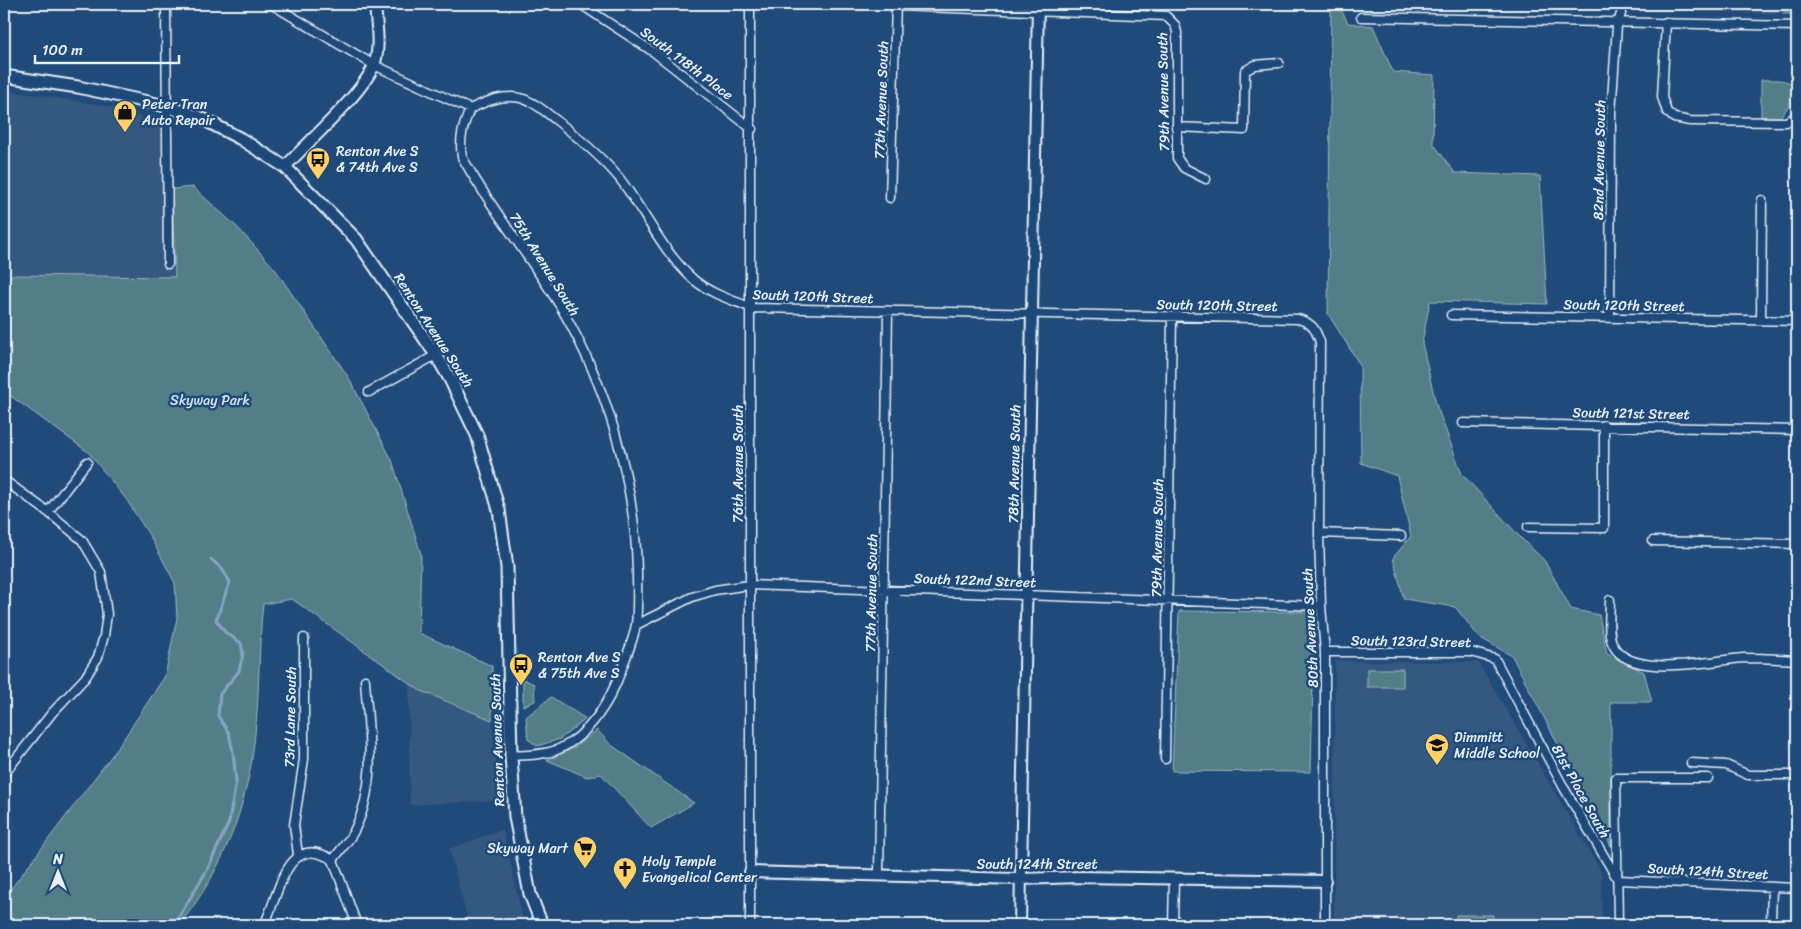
<svg xmlns="http://www.w3.org/2000/svg" width="1801" height="929" font-family="Sriracha,sans-serif">
	<style>
		.built { fill: #365881 }
		.green { fill: #527e87; stroke: #9db8c0 }
		.lines { fill: none; stroke-linecap: round; stroke-linejoin: round }
		.stream { stroke: #88a5c4; stroke-width: 3 }
		.minor-casing { stroke: #e8f1f8; stroke-width: 11 }
		.tertiary-casing { stroke: #e8f1f8; stroke-width: 14 }
		.secondary-casing { stroke: #e8f1f8; stroke-width: 15 }
		.minor { stroke: #1f4a7a; stroke-width: 8 }
		.tertiary { stroke: #1f4a7a; stroke-width: 10 }
		.secondary { stroke: #1f4a7a; stroke-width: 11 }
		.labels { text-anchor: middle; stroke-width: 5; stroke-linejoin: round; paint-order: stroke }
		.street-label { font-size: 14px; fill: #e8f1f8; stroke: #1f4a7a }
		.poi-label { font-size: 14px; fill: #e8f1f8; stroke: #1f4a7a; text-anchor: start }
		.park-label { font-size: 14px; fill: #d2e0e7; stroke: #1f4a7a }
	</style>
	<rect width="100%" height="100%" fill="#1f4a7a"/>
	<filter id="ink" filterUnits="userSpaceOnUse"><feTurbulence type="fractalNoise" baseFrequency=".02" numOctaves="2"/><feDisplacementMap in="SourceGraphic" scale="10" xChannelSelector="R" yChannelSelector="G"/><feConvolveMatrix kernelMatrix="1 2 1 2 8 2 1 2 1" color-interpolation-filters="sRGB"/></filter>
	<g filter="url(#ink)">
		<path class="built" d="M1633,4h164v10l-157,-4z
			M4,90l99,15 68,21 4,151 -171,-2z
			M1335,661l143,1 123,209 1,54h-268z
			M409,683l10,7 73,30 8,80 -90,5z
			M503,829l21,96h-55l-20,-76z"/>
		<path class="green" d="M1174,4h164l10,19 25,3 20,46 41,3 -1,68 22,30 85,3 7,128 -117,-3 -8,42 14,61 26,70 59,64 23,22 27,49 28,6 8,39 37,18 8,30h-41v144l-99,-190 -33,-19 -24,-30 -51,-8 -11,-41 18,-22 -14,-60 -36,-13 -1,-98 -32,-51 3,-305 -26,-4z
			M1784,4h13v10h-13z
			M1761,80c14,0 36,-3 36,16l-17,21h-19z
			M193,187l45,41 37,41 74,109 43,82 29,94 -2,79 73,33v54l-73,-30 -127,-91 -29,5c-5,43 -3,87 -8,130 -6,69 -32,138 -76,191h-175v-27l115,-152 46,-70 12,-58 -2,-35 -24,-45 -25,-39 -38,-47 -80,-58 -4,4v-123l171,2 -3,-88z
			M1179,611l131,1 4,20 -3,140 -139,-1z
			M1367,669h36v18h-36z
			M523,679l11,5 1,17 -12,5z
			M551,697l35,22 -26,20 -23,7 -9,-7 -2,-22z
			M597,730l13,14 84,59 -43,25 -50,-54 -14,3 -40,-17 27,-12z
			M1456,915h37v10h-37z"/>
		<g class="lines">
			<path class="stream" d="M839,4l1,2
				M174,925l33,-55 22,-48 7,-41 -3,-29 -4,-19 -11,-17 2,-22 19,-23 4,-17 -2,-11 -15,-10 -10,-13 14,-38 -8,-13 -11,-10"/>
			<g class="minor-casing">
				<path id="minor" d="M166,4l2,260
					M271,4l103,61 96,44c13,-6 26,-12 40,-12 18,-1 33,13 46,23 23,18 46,37 64,59 25,33 43,74 74,101 17,14 38,20 58,28l546,11c14,4 17,9 22,23l-1,191 2,73 4,46v273
					M580,4l75,49 97,76
					M896,6l270,10 9,9 2,7v126l7,10 22,11
					M1361,17l436,9
					M1666,22l-4,75 5,15 7,6 16,3 96,1 11,-6
					M470,109c-7,17 -11,30 -8,48 29,52 67,98 98,149 47,80 75,172 77,265 0,17 1,36 -1,53 -2,16 -10,32 -15,47 -11,30 -31,64 -62,78 -14,6 -32,6 -48,7
					M1176,127l68,3 1,-59 10,-6 24,-2
					M890,198l6,-194
					M1451,315l346,6
					M1610,318l1,-204 6,-88 7,-22
					M1761,320l1,-120
					M369,392l67,-37
					M1463,423l334,7
					M4,480l44,32 39,-50
					M1528,527l76,1v-103
					M1319,533l82,3
					M1653,541l144,3
					M1610,600c0,14 -3,33 3,45 17,35 101,15 131,13 17,0 36,1 53,2
					M636,625l56,-28 23,-7 34,-5 572,21
					M1325,652h146l24,7 69,129 54,92
					M1165,759l7,-442
					M1691,763l35,2 22,10h49
					M4,774l48,-61 33,-35 13,-21 6,-21 3,-22 -6,-42 -19,-32 -34,-28
					M298,855l-4,-30 10,-66v-121
					M333,860c7,-10 17,-20 22,-31 23,-46 13,-100 10,-149
					M879,874l9,-562
					M1618,880l179,8
					M264,925c15,-28 22,-95 69,-65l24,65
					M750,925v-921
					M1173,925l1,-46
					M1618,925l-2,-147h92
					M1771,925l1,-38"/>
			</g>
			<g class="tertiary-casing">
				<path id="tertiary" d="M285,167c22,-24 78,-74 89,-102 7,-18 2,-42 1,-61
					M750,872l270,7 60,-2 245,4
					M1020,925l18,-921"/>
			</g>
			<g class="secondary-casing">
				<path id="secondary" d="M4,76l74,11 88,19 35,12 40,21 44,28 71,72 80,116 14,24 27,56 22,75 8,57 4,189 4,61 15,77 12,31"/>
			</g>
			<use href="#minor" class="minor"/>
			<use href="#tertiary" class="tertiary"/>
			<use href="#secondary" class="secondary"/>
		</g>
	</g>
	<defs>
		<g id="shop-pin" transform="scale(1.25)"><path d="M0 17L-7.5 6A9.5 9.5 0 1 1 7.5 6Z" fill="#ffd166" stroke="#1f4a7a"/><path d="M-5-2.5h2.3a2.7 3.5 0 0 1 5.4 0H5L5.5 6h-11ZM-1.5-2.5h3a1.5 2.3 0 0 0-3 0Z" fill="#111"/></g>
		<g id="bus-pin" transform="scale(1.25)"><path d="M0 17L-7.5 6A9.5 9.5 0 1 1 7.5 6Z" fill="#ffd166" stroke="#1f4a7a"/><path d="M-5-6H5V4H4V6H2V4H-2V6H-4V4H-5ZM-3.5-4V0h7V-4ZM-3.5 1.2v1.5H-2V1.2ZM2 1.2v1.5H3.5V1.2Z" fill="#111"/></g>
		<g id="school-pin" transform="scale(1.25)"><path d="M0 17L-7.5 6A9.5 9.5 0 1 1 7.5 6Z" fill="#ffd166" stroke="#1f4a7a"/><path d="M0-5L7-2L0 1L-7-2ZM-4 1L0 2.5L4 1V4Q0 6-4 4Z" fill="#111"/></g>
		<g id="supermarket-pin" transform="scale(1.25)"><path d="M0 17L-7.5 6A9.5 9.5 0 1 1 7.5 6Z" fill="#ffd166" stroke="#1f4a7a"/><path d="M-6-5.5h2.5l.6 2H6L4.5 2H-2.5L-4.4-4H-6ZM-1.5 3.2a1.3 1.3 0 1 0 .1 0ZM3 3.2a1.3 1.3 0 1 0 .1 0Z" fill="#111"/></g>
		<g id="church-pin" transform="scale(1.25)"><path d="M0 17L-7.5 6A9.5 9.5 0 1 1 7.5 6Z" fill="#ffd166" stroke="#1f4a7a"/><path d="M-1.2-6h2.4v3.5h3.3v2.4h-3.3V6h-2.4V-.1h-3.3v-2.4h3.3Z" fill="#111"/></g>
	</defs>
	<g fill-rule="evenodd">
		<use href="#shop-pin" x="125" y="112"/>
		<use href="#bus-pin" x="318" y="159"/>
		<use href="#bus-pin" x="521" y="665"/>
		<use href="#school-pin" x="1437" y="745"/>
		<use href="#supermarket-pin" x="585" y="848"/>
		<use href="#church-pin" x="625" y="869"/>
	</g>
	<g class="labels">
		<g class="street-label">
			<text transform="translate(687 63) rotate(37)" y="5">South 118th Place</text>
			<text transform="translate(1163 92) rotate(-91)" y="5">79th Avenue South</text>
			<text transform="translate(881 100) rotate(-88)" y="5">77th Avenue South</text>
			<text transform="translate(1599 160) rotate(-89)" y="5">82nd Avenue South</text>
			<text transform="translate(545 264) rotate(58)" y="5">75th Avenue South</text>
			<text transform="translate(813 296) rotate(2)" y="5">South 120th Street</text>
			<text transform="translate(1217 305) rotate(1)" y="5">South 120th Street</text>
			<text transform="translate(1624 305) rotate(1)" y="5">South 120th Street</text>
			<text transform="translate(434 330) rotate(57)" y="5">Renton Avenue South</text>
			<text transform="translate(1631 413) rotate(1)" y="5">South 121st Street</text>
			<text transform="translate(738 464) rotate(-90)" y="5">76th Avenue South</text>
			<text transform="translate(1014 464) rotate(-89)" y="5">78th Avenue South</text>
			<text transform="translate(1157 538) rotate(-89)" y="5">79th Avenue South</text>
			<text transform="translate(975 580) rotate(2)" y="5">South 122nd Street</text>
			<text transform="translate(871 593) rotate(-89)" y="5">77th Avenue South</text>
			<text transform="translate(1310 628) rotate(-93)" y="5">80th Avenue South</text>
			<text transform="translate(1411 641) rotate(1)" y="5">South 123rd Street</text>
			<text transform="translate(290 717) rotate(-89)" y="5">73rd Lane South</text>
			<text transform="translate(497 740) rotate(-92)" y="5">Renton Avenue South</text>
			<text transform="translate(1581 791) rotate(61)" y="5">81st Place South</text>
			<text x="1037" y="869">South 124th Street</text>
			<text transform="translate(1708 871) rotate(3)" y="5">South 124th Street</text>
		</g>
		<g class="poi-label">
			<text x="142" y="109">Peter Tran<tspan x="142" dy="16">Auto Repair</tspan></text>
			<text x="336" y="156">Renton Ave S<tspan x="336" dy="16">&amp; 74th Ave S</tspan></text>
			<text x="538" y="662">Renton Ave S<tspan x="538" dy="16">&amp; 75th Ave S</tspan></text>
			<text x="1454" y="742">Dimmitt<tspan x="1454" dy="16">Middle School</tspan></text>
			<text x="568" y="853" text-anchor="end">Skyway Mart</text>
			<text x="642" y="866">Holy Temple<tspan x="642" dy="16">Evangelical Center</tspan></text>
		</g>
		<g class="park-label">
			<text x="210" y="405">Skyway Park</text>
		</g>
	</g>
	<rect width="1801" height="929" fill="none" stroke="#1f4a7a" stroke-width="20"/>
	<rect x="10" y="10" width="1781" height="909" fill="none" stroke="#e8f1f8" stroke-width="2" filter="url(#ink)"/>
	<g transform="translate(58 872)" stroke="#1f4a7a" stroke-width="4" paint-order="stroke">
	<path d="M0-4L9 19L0 12L-9 19Z" fill="#e8f1f8"/>
	<text y="-8" font-size="14" font-weight="bold" text-anchor="middle" fill="#e8f1f8">N</text>
	</g>
	<path d="M35 55v8h144v-8" fill="none" stroke="#e8f1f8" stroke-width="2.5"/>
	<text x="42" y="55" font-size="15" fill="#e8f1f8" stroke="#1f4a7a" stroke-width="4" paint-order="stroke">100 m</text>
</svg>
